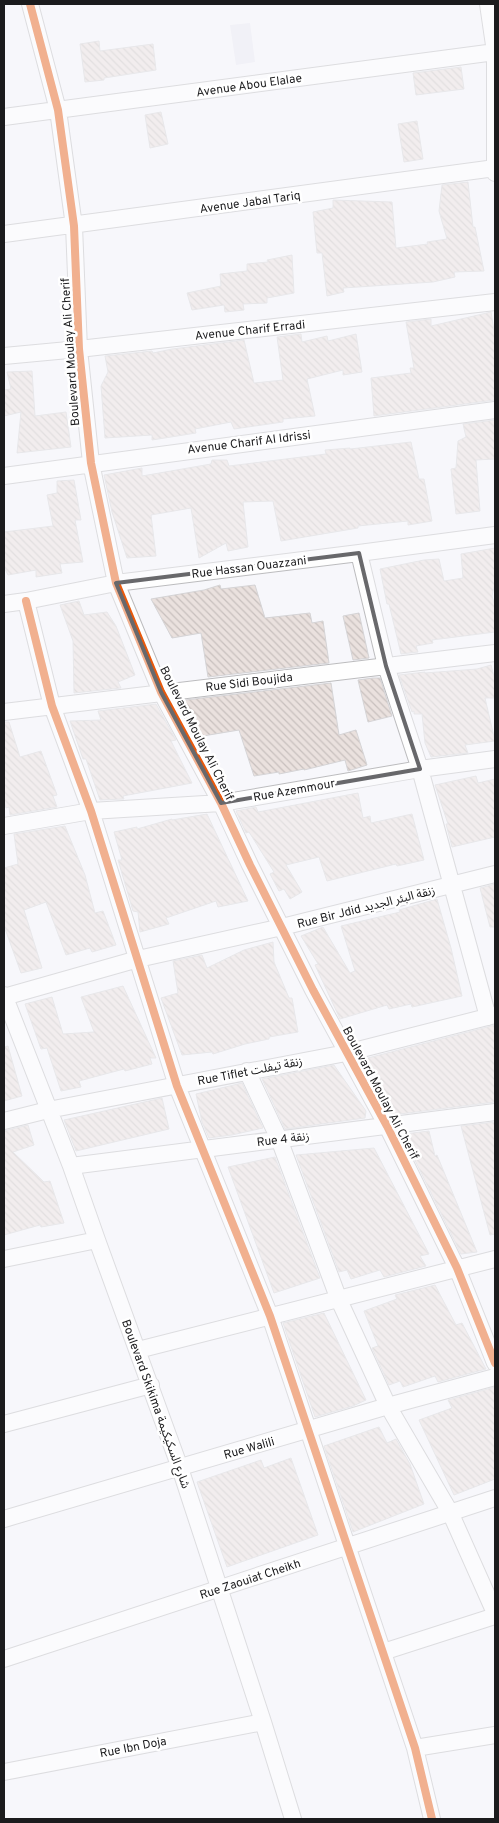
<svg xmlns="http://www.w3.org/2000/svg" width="499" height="1823" font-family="Overpass,'Noto Sans Arabic',sans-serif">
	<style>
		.built { fill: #e9e8f1 }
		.building { fill: url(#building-back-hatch); stroke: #d5d4d6 }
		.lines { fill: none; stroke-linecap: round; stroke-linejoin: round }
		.minor-casing { stroke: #bcbcbe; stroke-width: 18 }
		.minor { stroke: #fefefe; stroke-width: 16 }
		.cycleway-casing { stroke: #fff; stroke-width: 11 }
		.cycleway { stroke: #e8590c; stroke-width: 8 }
		.marked { fill: none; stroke: #68686b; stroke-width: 4; stroke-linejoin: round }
		.labels { text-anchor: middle; stroke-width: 5; stroke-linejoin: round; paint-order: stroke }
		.street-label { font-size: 12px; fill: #1b1b1d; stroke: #fff }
	</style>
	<defs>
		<pattern id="building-back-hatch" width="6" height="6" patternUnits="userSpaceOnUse" patternTransform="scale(1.25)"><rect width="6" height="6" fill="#eae1de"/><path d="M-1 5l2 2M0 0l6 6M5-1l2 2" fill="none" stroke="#c8c0be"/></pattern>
	</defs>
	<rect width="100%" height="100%" fill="#f7f7fb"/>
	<path class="built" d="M250,23l5,39 -19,3 -6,-40z"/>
	<path class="building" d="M99,41l1,10 53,-7 3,26 -52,8v2l-19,2 -5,-38z
		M461,67l3,22 -48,6 -3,-22z
		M161,112l7,32 -18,4 -5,-33z
		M417,121l6,38 -19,3 -6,-38z
		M468,182l5,45h2l9,44 -30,1 1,5 -22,5 -90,6 1,4 -17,4 -5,-43h-5l-4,-41 20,-4v-8l59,2 4,46 32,-4 -1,-2 20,-3 -8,-28 3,-26z
		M292,255l2,38 -27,5v5l-24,1 1,6 -19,2 -1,-7 -32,5 -5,-17 34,-7 -1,-12 27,-3v-7l21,-2 -1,-2z
		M491,312l4,24v64l-121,16 -3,-38 40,-5 -1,-5h4l-8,-46 25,-3v7z
		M301,334l1,8 25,-6 1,5 28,-7 6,38 -19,3v-5l-36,9 8,37 -32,3v3l-49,7 -3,-7 -36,7 1,4 -44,7v-5l-47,3 -4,-52 7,-14 -3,-16 47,-5 1,2 19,-4 72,-9 10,43 29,-3 -6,-43z
		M32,371l3,45 31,-4 5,35 -54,6 4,-41 -17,4v-26l7,-1 -4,-17z
		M495,420v39l-19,1 4,51 -24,3 -5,-45 5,-1 2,-27 8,-4 -3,-13z
		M411,442l8,37h5l8,42 -24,4v-4l-50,5v2l-77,13 -8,-40 -30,1 5,45 -20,4 -2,-8 -27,15 -8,-50 -40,7 5,41 -29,2 -15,-46 -8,-37 38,-7v8l69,-12 1,-4h15l2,6 97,-12 -1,-4 25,-2v1z
		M74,480l7,40h-6l8,42 -23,2 2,9 -26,4v-7l-28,5 -4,-8v-35l49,-6 -6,-31 10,-2v-12z
		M495,548v35l-3,13 3,10v26l-63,8 1,3 -17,3 2,6 -17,2 -12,-50h-2l-7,-35 44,-9 15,-1 5,22 19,-3 -2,-24z
		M220,585l1,4 34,-4 10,33 45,-5 2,10 11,-2 6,42 -121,14 -7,-44 -29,5 -21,-39 53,-9z
		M79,601l5,14 23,-3 9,14 19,49 -17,7 3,6 -47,5 -1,-52 -13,-36z
		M359,613l10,45 -16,2 -10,-44z
		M491,665l4,15v18h-10l10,43 -30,4 3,8 -37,4 -6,-14 -3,-29h-8v-3l-2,1 -13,-37 26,-3v1l52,-4z
		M373,678h7l12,38 -24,6 -10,-42z
		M331,683l8,52 17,-5 11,35 -19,6 -3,-11 -41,10v-1l-25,5v-2l-25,4 -15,-46 -42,7 -20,-36z
		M156,704l20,36 -5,1 21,42 -69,13 1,3 -24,1 -14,-41h-3l-13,-38 31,-1 -3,-9z
		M4,722h5l11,35 21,-6 16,44 -4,1 4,11 -47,8 -1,-8 -3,1 -2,-8z
		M476,776l2,7 17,-4v58l-43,10 -6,-23h2l-13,-39z
		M358,793l5,25 7,-2 1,7 41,-9 12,46 -27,6 -1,-2 -69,17 -8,-24 -33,8 16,27 -12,7 -6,-10 -5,2 -9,-17 4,-2 -25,-40 -3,1 -10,-22 20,-4 2,5z
		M207,814l41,87 -30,6 -2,-6 -50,17 3,6 -29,8 -2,-20 -5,-1 -15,-51h4l-8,-28 23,-5v2l35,-10v1z
		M65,826l20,49 10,38 8,-2 13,34 -24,7 -2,-4 -24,7 -20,-53 -22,8 18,58 -21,5 -17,-47v-58l14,-4 -4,-30z
		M495,884v43h-5l-10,-39z
		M437,899l14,49 11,48 -50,11 -1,-3 -22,5 -2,-4 -47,14 -25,-54 3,-1 -17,-28 22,-9 27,46 5,-2 -14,-45 59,-14 -1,-2z
		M273,942l1,20 15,36h3l6,34 -29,5v2l-24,5 -32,10 -1,-2 -30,3 -21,-57 17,-5 -5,-32 29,-6 5,13 37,-18z
		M123,986l33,72h-6l2,6 -27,7 -1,-2 -45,12 2,6 -20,4 -14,-43 -6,1 -16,-45 27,-7 11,37 31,-2 -13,-35z
		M495,1025v77l-103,13 -28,-56z
		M8,1046l14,50 -18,5v-54z
		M334,1065l32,46 -1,7 -80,11 -23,-50z
		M242,1083l21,45 -31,7 -23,3 -7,-16 -6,-28z
		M162,1098l7,31 -93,22 -12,-31z
		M495,1122v112l-5,1 -29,-109z
		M28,1125l6,20 -21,7 31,30 6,-1 14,42 -23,4 -1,-2 -36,10v-104z
		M429,1131l6,25 2,-1 40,97 -16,2 -54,-110 -3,-10z
		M374,1148l55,106 -9,2 6,10 -42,11 -4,-7 -29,9 -4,-9 -8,2 -43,-117z
		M275,1157l45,121 -46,15 -46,-126z
		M435,1285l21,40 6,-2 24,46 -48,13 -3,-6 -32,11 -3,-6 -11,4 -17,-37 6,-2 -14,-35 33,-12 -2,-4z
		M324,1313l42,87 -13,6 -38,11 -32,-94z
		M495,1387v92l-41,16 -35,-75 33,-12 -4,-8z
		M379,1427l8,16 9,-4 14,25 14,40 -71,28 -29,-86z
		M291,1458l27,77 -91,32 -30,-85 64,-22 3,8z"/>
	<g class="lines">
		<g class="minor-casing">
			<path id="minor" d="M30,4l28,106 16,116 5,123 12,114 25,120 45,109 60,111 29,62 63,125 74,136 70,142 38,95
				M488,4l7,48v121
				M4,117l491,-65
				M4,234l491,-66
				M4,356l75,-7 416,-47
				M4,476l491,-66
				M359,553l27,113 34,103 68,248
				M26,601l26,105 39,105 86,275 93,230 145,432 17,71
				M4,604l22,-3 90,-18 243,-30 136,-18
				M4,712l491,-59
				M4,826l87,-15 130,-8 199,-34 75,-10
				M4,995l67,171 26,74 83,228 83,254 30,97
				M4,997l134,-38 144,-32 213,-53
				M247,1071l32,68 60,161 49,106 62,106 45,101
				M4,1121l44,-11 298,-57 149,-38
				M71,1166l424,-54
				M4,1259l93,-19
				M138,1350l357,-91
				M4,1424l147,-39
				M4,1519l384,-113 107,-29
				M383,1652l112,-36
				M4,1659l491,-161
				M415,1748l80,-13
				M4,1772l259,-50"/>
		</g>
		<use href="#minor" class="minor"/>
		<g class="cycleway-casing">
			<path id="cycleway" d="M30,4l28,106 16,116 5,123 12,114 25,120 45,109 60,111 29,62 63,125 74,136 70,142 38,95
				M26,601l26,105 39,105 86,275 93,230 145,432 17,71"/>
		</g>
		<use href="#cycleway" class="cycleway"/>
	</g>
	<path d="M0 0H499V1823H0ZM359,553l27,113 34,103 -199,34 -60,-111 -45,-109z" fill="#f7f7fb" fill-opacity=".55" fill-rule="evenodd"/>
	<path class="marked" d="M359,553l27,113 34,103 -199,34 -60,-111 -45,-109z"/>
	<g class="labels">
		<g class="street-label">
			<text transform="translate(249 85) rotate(-8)" y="4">Avenue Abou Elalae</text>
			<text transform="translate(250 202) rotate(-8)" y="4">Avenue Jabal Tariq</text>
			<text transform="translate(250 330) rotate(-6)" y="4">Avenue Charif Erradi</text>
			<text transform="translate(70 352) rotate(-94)" y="4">Boulevard Moulay Ali Cherif</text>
			<text transform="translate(249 442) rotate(-7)" y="4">Avenue Charif Al Idrissi</text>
			<text transform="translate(249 567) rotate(-7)" y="4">Rue Hassan Ouazzani</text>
			<text transform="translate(249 682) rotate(-7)" y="4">Rue Sidi Boujida</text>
			<text transform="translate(197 733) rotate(63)" y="4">Boulevard Moulay Ali Cherif</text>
			<text transform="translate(294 790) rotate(-10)" y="4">Rue Azemmour</text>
			<text transform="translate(366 907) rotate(-14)" y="4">Rue Bir Jdid زنقة البئر الجديد</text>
			<text transform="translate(250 1071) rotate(-11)" y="4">Rue Tiflet زنقة تيفلت</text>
			<text transform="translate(381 1093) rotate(62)" y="4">Boulevard Moulay Ali Cherif</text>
			<text transform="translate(283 1139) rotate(-7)" y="4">Rue 4 زنقة</text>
			<text transform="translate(156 1404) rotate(70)" y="4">Boulevard Skikima شارع السكيكيمة</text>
			<text transform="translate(249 1448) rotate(-16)" y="4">Rue Walili</text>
			<text transform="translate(250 1579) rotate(-18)" y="4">Rue Zaouiat Cheikh</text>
			<text transform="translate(133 1747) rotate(-11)" y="4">Rue Ibn Doja</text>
		</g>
	</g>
	<rect width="499" height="1823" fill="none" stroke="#1b1b1d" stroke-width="10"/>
</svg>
